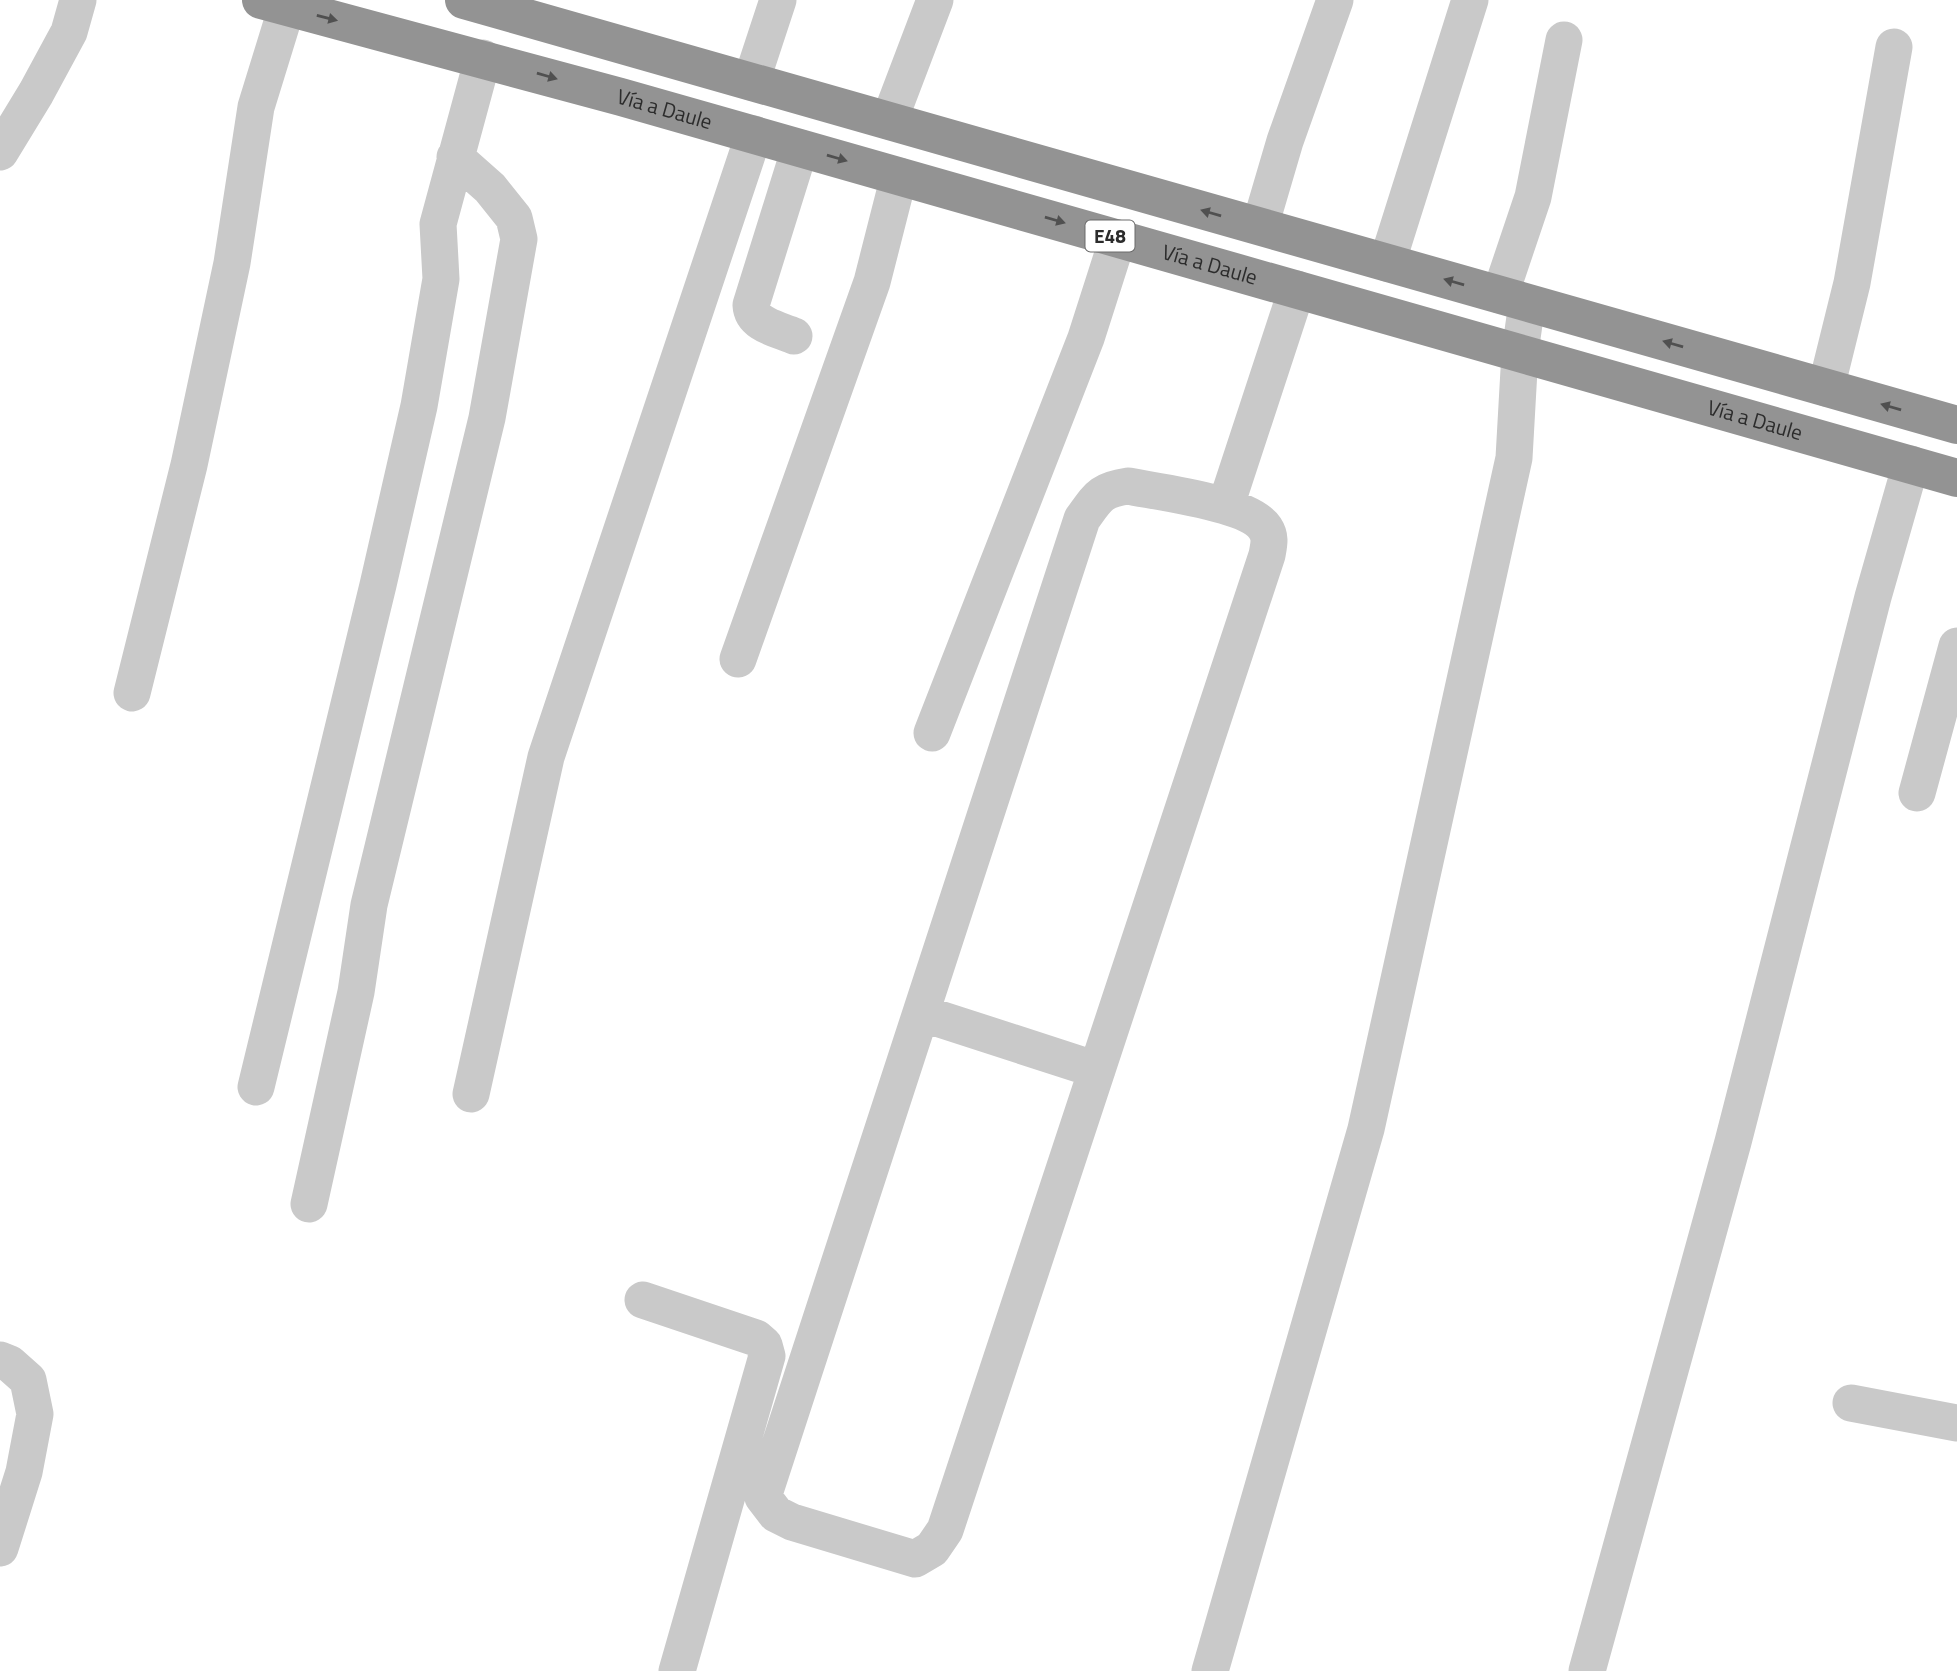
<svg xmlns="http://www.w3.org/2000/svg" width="1957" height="1671" font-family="'Titillium Web',sans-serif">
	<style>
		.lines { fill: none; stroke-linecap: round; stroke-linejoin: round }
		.minor { stroke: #c9c9c9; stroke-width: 37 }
		.highway { stroke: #939393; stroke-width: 38 }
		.oneway { fill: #505050 }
		.labels { text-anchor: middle; stroke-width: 7; stroke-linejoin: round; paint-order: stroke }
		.shield { fill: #fff; stroke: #6b6b6b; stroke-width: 2 }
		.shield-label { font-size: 19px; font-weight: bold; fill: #2c2c2c }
		.street-label { font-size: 21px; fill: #2c2c2c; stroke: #fff }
	</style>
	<rect width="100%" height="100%" fill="#fff"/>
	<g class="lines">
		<path class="minor" d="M751,82l27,-82
			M889,121l46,-121
			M0,152l36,-59 33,-61 9,-32
			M1260,226l25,-85 50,-141
			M1387,263l83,-263
			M1500,295l33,-98 31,-157
			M794,336c-16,-7 -42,-11 -43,-31l49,-157
			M1826,388l26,-105 42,-236
			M1128,486c30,6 121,17 137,42 6,9 4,16 2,27l-322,975 -13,19 -17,10 -123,-37 -16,-8 -13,-17 319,-978c16,-22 18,-29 46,-33z
			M1226,505l71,-216
			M738,659l134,-377 27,-106
			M132,693l57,-228 43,-202 24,-156 33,-107
			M932,733l154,-395 32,-100
			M1917,793l40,-147
			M921,1013l176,57
			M256,1087l122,-502 41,-179 22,-127 -3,-55 45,-166
			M471,1094l75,-337 208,-623
			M309,1204l47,-212 13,-87 118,-487 32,-179 -5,-21 -24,-30 -35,-31
			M643,1300l113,38 8,7 3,11 -90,315
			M0,1360l10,4 18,16 7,34 -11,58 -24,76
			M1851,1403l106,20
			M1210,1671l156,-542 148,-671 6,-106 7,-49
			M1587,1671l146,-529 140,-545 38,-133"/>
		<g class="highway">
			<path id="s1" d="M261,0l360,97 1336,381"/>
			<path d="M464,0l1493,425"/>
		</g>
	</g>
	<defs><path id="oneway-solid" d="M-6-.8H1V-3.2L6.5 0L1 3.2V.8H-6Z" transform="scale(1.75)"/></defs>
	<g class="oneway">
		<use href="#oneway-solid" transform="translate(327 18) rotate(14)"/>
		<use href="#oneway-solid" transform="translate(547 76) rotate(16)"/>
		<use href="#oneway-solid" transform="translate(837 158) rotate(16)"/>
		<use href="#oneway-solid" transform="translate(1211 213) rotate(-164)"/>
		<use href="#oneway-solid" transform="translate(1055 220) rotate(16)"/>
		<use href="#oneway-solid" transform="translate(1454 282) rotate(-164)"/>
		<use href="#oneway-solid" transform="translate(1673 344) rotate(-164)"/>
		<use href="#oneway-solid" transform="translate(1891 407) rotate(-164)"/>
	</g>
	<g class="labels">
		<rect class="shield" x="1085.5" y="220.5" width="49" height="31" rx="5"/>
		<g class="shield-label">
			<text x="1110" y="243">E48</text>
		</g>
		<g class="street-label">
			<text dy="7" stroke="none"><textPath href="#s1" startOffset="418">Vía a Daule</textPath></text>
			<text dy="7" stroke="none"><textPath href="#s1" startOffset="985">Vía a Daule</textPath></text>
			<text dy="7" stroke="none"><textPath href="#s1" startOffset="1552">Vía a Daule</textPath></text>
		</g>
	</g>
</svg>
